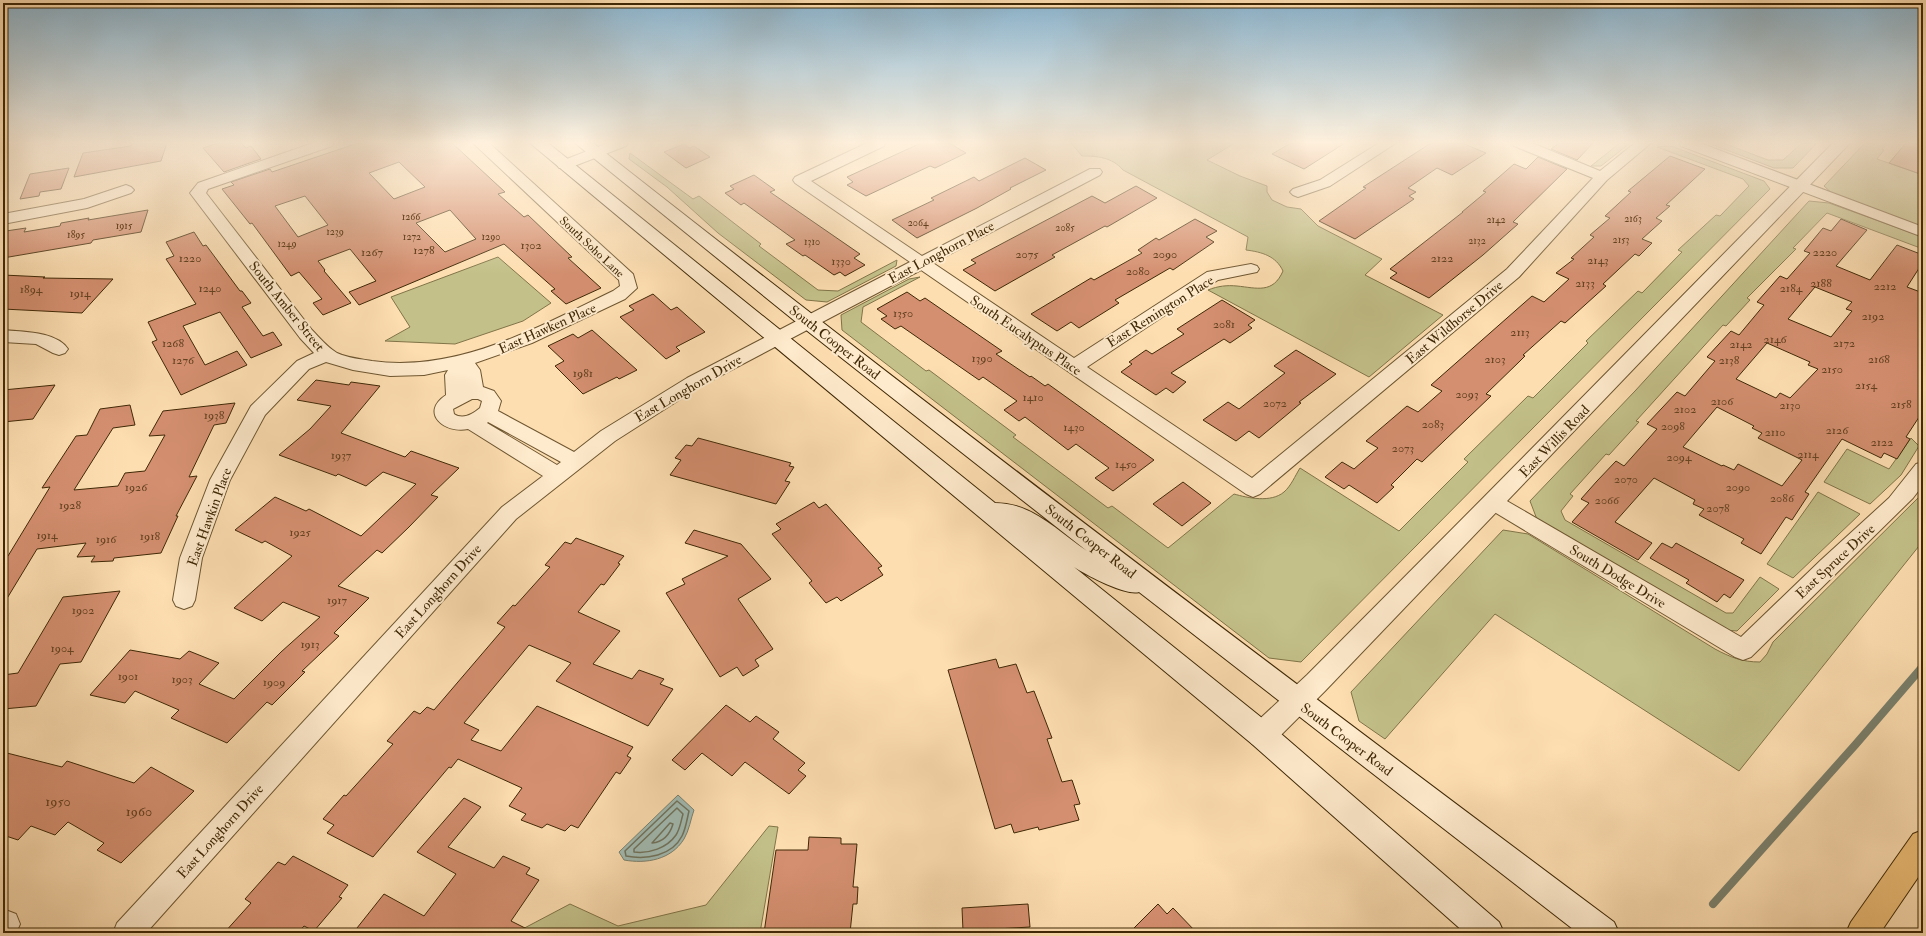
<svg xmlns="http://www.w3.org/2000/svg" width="1926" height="936" font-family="'IM FELL Double Pica',serif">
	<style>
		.green { fill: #c3c089; stroke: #817447 }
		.water { fill: #a1bbb3; stroke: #7a806d }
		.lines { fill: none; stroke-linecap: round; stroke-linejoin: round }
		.shore { stroke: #70725c; stroke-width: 1.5 }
		.stream { stroke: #7a806d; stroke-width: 8 }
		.building { fill: #d48f70; stroke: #3f2805; fill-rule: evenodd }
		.minor-casing { stroke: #6e5630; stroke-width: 2 }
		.tertiary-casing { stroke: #6e5630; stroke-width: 2 }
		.secondary-casing { stroke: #3f2805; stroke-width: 2 }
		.motorway-casing { stroke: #3f2805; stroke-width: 2 }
		.minor { fill: #feeacc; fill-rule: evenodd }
		.tertiary { fill: #feeacc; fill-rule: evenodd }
		.secondary { fill: #feeacc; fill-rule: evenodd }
		.motorway { fill: #eebf78; fill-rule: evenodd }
		.labels { text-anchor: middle; stroke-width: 4; stroke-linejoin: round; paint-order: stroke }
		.far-number-label { font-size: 10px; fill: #644220 }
		.number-label { font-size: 12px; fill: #644220 }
		.far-street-label { font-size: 12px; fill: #3f2805; stroke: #feeacc }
		.street-label { font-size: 14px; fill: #3f2805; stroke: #feeacc }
		.near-number-label { font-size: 14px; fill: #644220 }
	</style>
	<rect width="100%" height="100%" fill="#fddeb1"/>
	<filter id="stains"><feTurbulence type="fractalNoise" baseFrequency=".005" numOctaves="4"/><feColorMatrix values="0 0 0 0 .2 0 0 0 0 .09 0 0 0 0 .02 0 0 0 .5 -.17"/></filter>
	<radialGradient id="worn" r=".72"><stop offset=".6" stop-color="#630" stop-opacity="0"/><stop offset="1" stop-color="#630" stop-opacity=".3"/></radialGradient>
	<path class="green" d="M1071,143h164l-28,17 33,16 27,10v6l5,8 15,7 14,2 17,17 64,33 -17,16 78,40 -74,62 -161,-87c10,-4 19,-5 29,-4 20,2 36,8 46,-15 -7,-15 -21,-19 -37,-21l2,-13 -125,-67c-11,-13 -26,-14 -41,-14z
		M1620,143h10l-29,23h-10z
		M1708,143h15l45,17h15l19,-17h15l-24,25h-19z
		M1865,143h22l-5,6 2,1 -7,9 46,16v53l-89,-33 -10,-9z
		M1671,146l93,35 6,8 -469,473 -32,-4 -427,-328 -1,-15 68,-36 11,-2 -57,30 -2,15 65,49 3,-1 87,65 -3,2 95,71 4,-2 56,42 66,-54c14,4 37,9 50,-2 7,-6 11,-16 16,-24l99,63 69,-69 -4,-3 64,-63 5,2 55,-55 -2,-2 52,-50 4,2 40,-41 -4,-2 38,-35 4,1 29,-30 -6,-7 -86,-32z
		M630,153l63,46 6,-3 62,48 -2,2 59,44 20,1 59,-31 -1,6 -69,36 -21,-2 -88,-67 -51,-46 -38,-28z
		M1809,201l20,2 94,34v12l-96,-36 -34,35 3,1 -49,49 3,2 -24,26 -3,-1 -87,96 3,1 -30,33 -3,-1 -36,40 3,2 -12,15 4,9 161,93h7l27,-36 19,12 -42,42 -12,-1 -187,-108 -8,-21 105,-110z
		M498,257l53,46 -28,18 -68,23 -70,-3 25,-14 -19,-30z
		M1911,438l8,8 -18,29 -31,29 -46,-22 23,-33 42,20z
		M1818,492l42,22 -67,64 -26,-14z
		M1923,493v48l-184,230 -244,-157 -110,125 -26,-18 -8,-29 152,-162 25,4 187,115c15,8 27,13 45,13l7,-8 6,-12z
		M769,826l9,1 -18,106h-245l55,-29 48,22 88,-21z"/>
	<path class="water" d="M678,795l16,15c-3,8 -5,21 -10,29 -13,21 -38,25 -60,21l-5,-8z"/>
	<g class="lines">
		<path class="shore" d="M677,801l12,10c-2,8 -3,17 -7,25 -10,20 -36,24 -56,20l-1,-5z
			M677,808l6,6c-2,7 -3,15 -7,21 -9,13 -27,19 -42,17v-3z
			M670,823l3,1c-3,10 -10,18 -21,19z"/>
		<path class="stream" d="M1713,904l143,-160 67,-78"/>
	</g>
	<path class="building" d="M132,143h35l-6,18 -87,16 9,-24 48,-7z
		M218,143h23l5,5 5,-2 10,13 -37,13 -21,-24z
		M358,143h94l53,49 -7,2 26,23 4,-2 44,42 -4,1 33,30 -35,16 -15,-13 4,-2 -51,-45 -145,61 -10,-13 27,-11 -26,-32 -32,12 7,9 -1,1 27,32 -28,12 -10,-12 9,-4 -23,-27 -8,4 -39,-53 -2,1 -28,-35 12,-4 -3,-3 39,-13 2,3zM399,162l26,25 -31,12 -25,-26zM305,196l23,29 -30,12 -23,-31zM450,210l26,29 -31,13 -29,-29z
		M921,143h28l17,10 -31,15 -5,-2 -64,30 -19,-11 6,-3 -6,-5z
		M1291,143h54l-41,26 -32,-15z
		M1431,143h31l24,10 -34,22 -15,-7 -29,20 8,4 -7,4 5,3 -59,40 -36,-18 47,-33 -3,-1z
		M1559,143h34l-16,17 -26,-11z
		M1906,143h17v32l-34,-12z
		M684,144l6,4 4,-2 16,11 -24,11 -22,-16z
		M1670,156l35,13 -39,36 4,1 -14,12 6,3 -20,18 10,4 -13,13 -4,-2 -32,30 3,2 -41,37 -4,-2 -38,34 2,1 -5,5 -34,33 5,2 -69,66 -5,-3 -26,26 3,2 -17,16 -28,-18 -5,4 -19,-12 17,-15 12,7 24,-21 -12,-7 41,-35 11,6 24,-21 -11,-6 101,-89 12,6 25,-23 -13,-6 18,-14 -3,-1 23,-21 -4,-2 20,-17 -5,-2 26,-24 -3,-1z
		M1538,157l29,12 -54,53 5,2 -35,31 -54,43 -39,-20 7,-5 -7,-4 73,-57h-1l24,-20 -3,-1 31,-27 12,5z
		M1025,158l21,12 -36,18 1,1 -34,19 -60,30 -25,-18 42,-20 -3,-2 43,-21 5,4z
		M69,168l-8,21 -21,3 -1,4 -19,3 10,-25z
		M754,175l21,15 -5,2 90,62 -6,4 11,7 -20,11 -5,-4 -6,3 -29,-20 -2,1 -17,-12 9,-4 -51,-37 -3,2 -16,-12 9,-4 -4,-3z
		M1136,186l21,12 -50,29 -2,-1 -53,29 3,2 -60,34 -32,-21 13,-7 -5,-3 121,-64 13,7z
		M148,210l-7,22 -48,8 -2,3 -88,15v-21l3,-6 20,-3 -2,4 36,-6 1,-3 28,-5 -1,2z
		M1195,219l22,12 -11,6 8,5 -41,28 -3,-2 -55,32 4,3 -40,25 -8,-6 -14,9 -26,-17 60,-36 3,2 48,-27 -4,-3 18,-12 3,2z
		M1841,219l26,11 -31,36 34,14 27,-35 26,10v7l-16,25 16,6v118l-17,26 4,2 -13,20 -13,-6 -3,5 -39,-19 -37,53 4,2 -17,26 -6,-3 -25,37 -20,-11 3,-4 -45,-24 5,-6 -11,-5 2,-4 -41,-22 -39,44 37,21 -14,17 -66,-38 17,-19 -8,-4 16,-18 19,-20 8,5 33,-37 -10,-5 30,-32 8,4 30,-35 -8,-4 24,-26 8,4 25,-30 -7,-3 23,-26 7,3 23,-26 -6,-2 19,-23 8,3zM1815,287l37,15 -6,7 6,2 -21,26 -43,-18zM1767,343l43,19 -2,3 10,4 -28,29 -10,-5 -4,5 -40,-19zM1717,407l37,19 -2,2 10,5 -4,5 44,22 -20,26 -44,-22 -4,6 -11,-5 -1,1 -39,-19z
		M194,232l9,14 3,-1 34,46h2l9,12 -9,4 21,29 10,-4 9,13 -31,13 -31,-46 -37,14 22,39 32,-14 10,14 -66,30 -29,-53 5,-2 -9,-18 48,-18 -30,-45 8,-3 -8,-14z
		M3,275l42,2 -2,1 70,1 -31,34 -79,-4z
		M907,292l13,9 5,-3 77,53 -6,3 34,23 1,-1 14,10 3,-2 106,76 -41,31 -18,-13 14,-10 -33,-24 -8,6 -43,-33 -6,4 -15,-11 13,-9 -34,-24 -4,3 -78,-54 -6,3 -14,-10 6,-3 -10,-7z
		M653,294l18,16 6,-3 28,25 -29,15 4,4 -14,8 -46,-42 14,-7 -5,-4z
		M1222,300l33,20 -7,5 4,3 -22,15 -6,-4 -53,34 15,9 -13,11 -7,-5 -10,7 -35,-23 11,-8 -3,-2 17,-12 6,4 32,-20 -7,-5z
		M592,330l45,40 -18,9 -2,-2 -34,17 -28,-28 9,-5 -16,-15 25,-12 5,4z
		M1296,350l40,24 -37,28 2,1 -42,35 -10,-7 -13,10 -33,-21 25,-18 11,7 46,-36 -11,-7z
		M316,380l33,5 2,-3 29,4 -39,47 64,24 6,-6 48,17 -28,27 7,2 -29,30 -27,26 -5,-3 -39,36 31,12 -35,35 5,3 -37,35 3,1 -33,33 -5,-3 -40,41 -56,-25 8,-8 -44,-19 -10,12 -35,-8 40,-45 50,9 9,-8 30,12 -20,21 35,15 47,-47 39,-35 -37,-15 -21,19 -28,-13 58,-52 -27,-15 -3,2 -27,-13 40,-33 31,14 3,-2 52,27 55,-52 -33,-12 -17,14 -28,-12 -2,2 -57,-21 31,-26 21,-23 -34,-6z
		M55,385l-22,34 -30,3v-32z
		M235,403l-9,20 -12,2 -25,52 8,-1 -21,40h2l-17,37 -47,5 -1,3 -22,1 4,-6 -18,1 9,-14 -49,6 -34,56v-48l5,-1 42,-69 -8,1 34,-52 11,-1 13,-26 30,-4 5,20 -22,3 -39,62 44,-4 7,-13 20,-2 20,-36 -16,1 14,-25z
		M698,438l93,25 -2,3 5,1 -9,14 5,1 -14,22 -106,-29 11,-15 -6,-2 11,-13 6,1z
		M1183,482l28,21 -29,23 -29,-22z
		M814,502l5,6 7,-4 56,62 -4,2 5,7 -42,26 -4,-4 -11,6 -17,-20 3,-2 -40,-47 9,-5 -5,-5z
		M694,530l47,14 30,35 -33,20 35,50 -18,11 4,6 -16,10 -6,-9 -17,10 -54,-84 19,-9 -3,-5 46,-23 -43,-13z
		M576,538l48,18 -6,7 2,1 -16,21 -3,-1 -23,28 42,19 -27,33 39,15 7,-9 25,9 -4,5 13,5 -25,37 -92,-45 15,-18 -42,-18 -65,78 15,7 -8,10 30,11 36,-45 96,41 -6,9 4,2 -11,16 -4,-2 -38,56 -7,-3 -6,6 -18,-7 -5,4 -21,-8 5,-6 -17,-8 13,-18 -64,-29 -7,9 -2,-1 -76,90 -46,-24 7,-8 -11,-6 21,-24 2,1 47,-52 -6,-3 27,-30 6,3 7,-7 7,3 71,-83 -8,-4 16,-18 2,1 35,-39 -5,-2 20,-23 6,2z
		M1662,543l10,5 4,-5 68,37 -14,18 -6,-4 -7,8 -31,-19 3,-3 -39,-22z
		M120,591l-39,71 -21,2 -24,42 -33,3v-34l15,-2 45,-76z
		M996,659l3,9 17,-4 11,29 7,-2 18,47 -5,1 15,43 10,-2 8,24 -6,1 5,15 -40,10 -1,-3 -24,6 -3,-9 -16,5 -47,-159z
		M726,705l24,17 6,-6 23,16 -6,7 32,24 -7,7 8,6 -17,18 -44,-32 -13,14 -30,-23 -17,17 -13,-10z
		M3,752l59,15 5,-6 67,22 17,-16 43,24 -73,72 -24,-13 7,-7 -36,-21 -13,13 -24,-9 -13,14 -15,-5z
		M464,798l17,9 -33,40 46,21 9,-12 27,12 -4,6 13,6 -28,41 24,12h-182l31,-39 40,22 32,-42 -39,-22z
		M809,837l32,1v6h16l-4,43h5l-1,17h-4l-3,29h-86l12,-83h32z
		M293,856l55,29 -9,12 3,1 -28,33 -10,-5 -6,7h-74l27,-30 -6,-4 33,-37 7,3z
		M1028,904l2,23 -67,4 -1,-23z
		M1158,904l9,10 6,-6 24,25h-68z"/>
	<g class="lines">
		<g class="minor-casing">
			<path id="minor" d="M313,143h21l-2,3 -124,43 -2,4 106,137c8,8 15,17 25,23 11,5 23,6 35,8 86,12 166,-34 241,-70l7,-5 -1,-6 -146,-137h16l144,131 4,14 -12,11 -93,44 -57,20 5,7 3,17 11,4 7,10 -3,10 76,41 27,-21 86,-53 223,-116 -115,-79 -2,-3 2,-3 72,-34h19l-2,3 -73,35 111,75 168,-87h10l2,3 -2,3 -167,88 141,95 133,-86 44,-8 6,2 2,3 -2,3 -39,8 -131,87 165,111 255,-209 86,-91 -79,-32 -2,-3h20l68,28 35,-28h16l-44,37 -88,97 -259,217 -7,3 -7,-3 -325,-224 -220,116 -86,55 -99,78 -370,414h-33l4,-10 385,-416 41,-31 -75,-47c-23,5 -49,-16 -22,-34l-1,-20 3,-5 -24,5 -34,1 -37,-6 -27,-8 -17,7 -44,46 -35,65 -28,78 -7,42 -3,6 -8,3 -8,-3 -3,-6 7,-42 30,-78 41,-74 46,-45 17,-8 -14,-15 -110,-145 8,-10zM472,399h6l4,2 -2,7c-7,6 -17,12 -26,6l-1,-5zM488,422l73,40 -4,3 -70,-42z
				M608,143h20l-2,3 -57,22h-10l-2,-3 2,-3z
				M1379,143h17l-66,43 -32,11 -5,-2 -3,-3 3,-3 27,-9z
				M1679,143h21l223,84v10l-242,-91z
				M126,185l5,2 3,3 -3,3 -44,15 -84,16v-10l81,-15z
				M3,330c19,2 53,1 65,19l-3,4 -6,2 -6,-2 -17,-9 -33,-2z
				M1923,462v23l-10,13 -162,159 -8,3 -8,-3 -249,-150 -3,-5 3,-5 7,-3 7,3 241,140 80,-77 68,-62 27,-34z
				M3,909l13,5 4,10 -4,9h-13z"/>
		</g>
		<g class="tertiary-casing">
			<path id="tertiary" d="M1833,143h17l-525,548 -53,53 -10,3 -10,-3 -4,-9 4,-9 55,-51 178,-179z"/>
		</g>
		<g class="secondary-casing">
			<path id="secondary" d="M530,143h18l447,360c38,0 62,28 92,48l-286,-225 -226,-183h18c336,265 678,523 1021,779l5,11h-41l-439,-341c-13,4 -53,-17 -65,-25l198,159 227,196 5,11h-39l-213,-189z"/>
		</g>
		<g class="motorway-casing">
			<path id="motorway" d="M1923,830v40l-43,63h-34l5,-11 62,-88z"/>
		</g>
		<use href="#minor" class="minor"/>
		<use href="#tertiary" class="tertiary"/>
		<use href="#secondary" class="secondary"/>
		<use href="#motorway" class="motorway"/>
	</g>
	<linearGradient id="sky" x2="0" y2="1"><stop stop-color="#8bb7d3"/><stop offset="0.52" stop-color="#fef0dc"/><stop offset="1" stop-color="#fef0dc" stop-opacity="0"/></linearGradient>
	<rect width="1926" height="274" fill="url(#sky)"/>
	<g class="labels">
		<g class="far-number-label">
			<text x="411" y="220">1266</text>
			<text x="1633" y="222">2163</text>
			<text x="1496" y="223">2142</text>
			<text x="918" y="226">2064</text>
			<text x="124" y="229">1915</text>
			<text x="1065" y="231">2085</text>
			<text x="335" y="235">1239</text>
			<text x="76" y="238">1895</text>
			<text x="412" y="240">1272</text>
			<text x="491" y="240">1290</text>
			<text x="1621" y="243">2153</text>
			<text x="1477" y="244">2132</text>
			<text x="812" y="245">1310</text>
			<text x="287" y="247">1249</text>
		</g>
		<g class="number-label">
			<text x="531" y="249">1302</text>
			<text x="424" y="254">1278</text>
			<text x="372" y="256">1267</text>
			<text x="1825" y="256">2220</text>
			<text x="1027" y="258">2075</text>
			<text x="1165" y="258">2090</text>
			<text x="190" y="262">1220</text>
			<text x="1442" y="262">2122</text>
			<text x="1598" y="264">2143</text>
			<text x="841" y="265">1330</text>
			<text x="1138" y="275">2080</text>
			<text x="1585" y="287">2133</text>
			<text x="1821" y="287">2188</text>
			<text x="1885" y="290">2212</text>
			<text x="210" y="292">1240</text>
			<text x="1791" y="292">2184</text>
			<text x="31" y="293">1894</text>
			<text x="80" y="297">1914</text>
			<text x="903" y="317">1350</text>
			<text x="1873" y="320">2192</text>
			<text x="1224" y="328">2081</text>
			<text x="1520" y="336">2113</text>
			<text x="1775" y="343">2146</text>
			<text x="173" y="347">1268</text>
			<text x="1844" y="347">2172</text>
			<text x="1741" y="348">2142</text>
			<text x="982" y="362">1390</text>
			<text x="1495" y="363">2103</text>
			<text x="1879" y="363">2168</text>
			<text x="183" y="364">1276</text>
			<text x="1729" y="364">2138</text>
			<text x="1832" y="373">2150</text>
			<text x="583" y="377">1981</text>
			<text x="1866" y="389">2154</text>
			<text x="1467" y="398">2093</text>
			<text x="1033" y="401">1410</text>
			<text x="1722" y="405">2106</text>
			<text x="1275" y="407">2072</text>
			<text x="1901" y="408">2158</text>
			<text x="1790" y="409">2130</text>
			<text x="1685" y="413">2102</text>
			<text x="214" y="419">1938</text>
			<text x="1433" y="428">2083</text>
			<text x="1673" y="430">2098</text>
			<text x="1074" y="431">1430</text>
			<text x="1837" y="434">2126</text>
			<text x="1775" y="436">2110</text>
			<text x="1882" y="446">2122</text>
			<text x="1403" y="452">2073</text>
			<text x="1808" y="458">2114</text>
			<text x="341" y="459">1937</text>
			<text x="1679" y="461">2094</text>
			<text x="1126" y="468">1450</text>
			<text x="1626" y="483">2070</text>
			<text x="136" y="491">1926</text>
			<text x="1738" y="491">2090</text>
			<text x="1782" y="502">2086</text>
			<text x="1607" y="504">2066</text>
			<text x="70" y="509">1928</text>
			<text x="1718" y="512">2078</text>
			<text x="300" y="536">1925</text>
			<text x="47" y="539">1914</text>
			<text x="150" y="540">1918</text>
			<text x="106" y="543">1916</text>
			<text x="337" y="604">1917</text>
			<text x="83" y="614">1902</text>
			<text x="310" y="648">1913</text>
			<text x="62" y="652">1904</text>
			<text x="128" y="680">1901</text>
			<text x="182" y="683">1903</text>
			<text x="274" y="686">1909</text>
		</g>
		<g class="far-street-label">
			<text transform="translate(592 247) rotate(43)" y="4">South Soho Lane</text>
		</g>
		<g class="street-label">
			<text transform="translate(941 252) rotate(-28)" y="5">East Longhorn Place</text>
			<text transform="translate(287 306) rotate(51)" y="5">South Amber Street</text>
			<text transform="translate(1160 311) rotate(-32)" y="5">East Remington Place</text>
			<text transform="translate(1454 322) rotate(-40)" y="5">East Wildhorse Drive</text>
			<text transform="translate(547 328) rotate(-24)" y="5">East Hawken Place</text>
			<text transform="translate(1026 335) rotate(34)" y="5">South Eucalyptus Place</text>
			<text transform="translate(835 342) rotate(38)" y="5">South Cooper Road</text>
			<text transform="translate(688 388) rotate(-30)" y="5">East Longhorn Drive</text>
			<text transform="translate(1554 441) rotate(-46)" y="5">East Willis Road</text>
			<text transform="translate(209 517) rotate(-70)" y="5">East Hawkin Place</text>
			<text transform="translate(1091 541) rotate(38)" y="5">South Cooper Road</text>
			<text transform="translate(1835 561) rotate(-43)" y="5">East Spruce Drive</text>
			<text transform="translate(1618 576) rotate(31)" y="5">South Dodge Drive</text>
			<text transform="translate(438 591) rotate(-48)" y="5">East Longhorn Drive</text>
			<text transform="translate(1347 739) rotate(37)" y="5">South Cooper Road</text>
			<text transform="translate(220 831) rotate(-48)" y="5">East Longhorn Drive</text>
		</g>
		<g class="near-number-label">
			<text x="58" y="806">1950</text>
			<text x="139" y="816">1960</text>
		</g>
	</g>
	<rect width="1926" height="936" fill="none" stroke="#fddeb1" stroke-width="16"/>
	<rect x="4" y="4" width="1918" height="928" fill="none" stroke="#3f2805" stroke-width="2"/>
	<rect x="8" y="8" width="1910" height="920" fill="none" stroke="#3f2805"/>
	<rect width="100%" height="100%" filter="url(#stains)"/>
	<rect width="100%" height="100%" fill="url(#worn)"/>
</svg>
